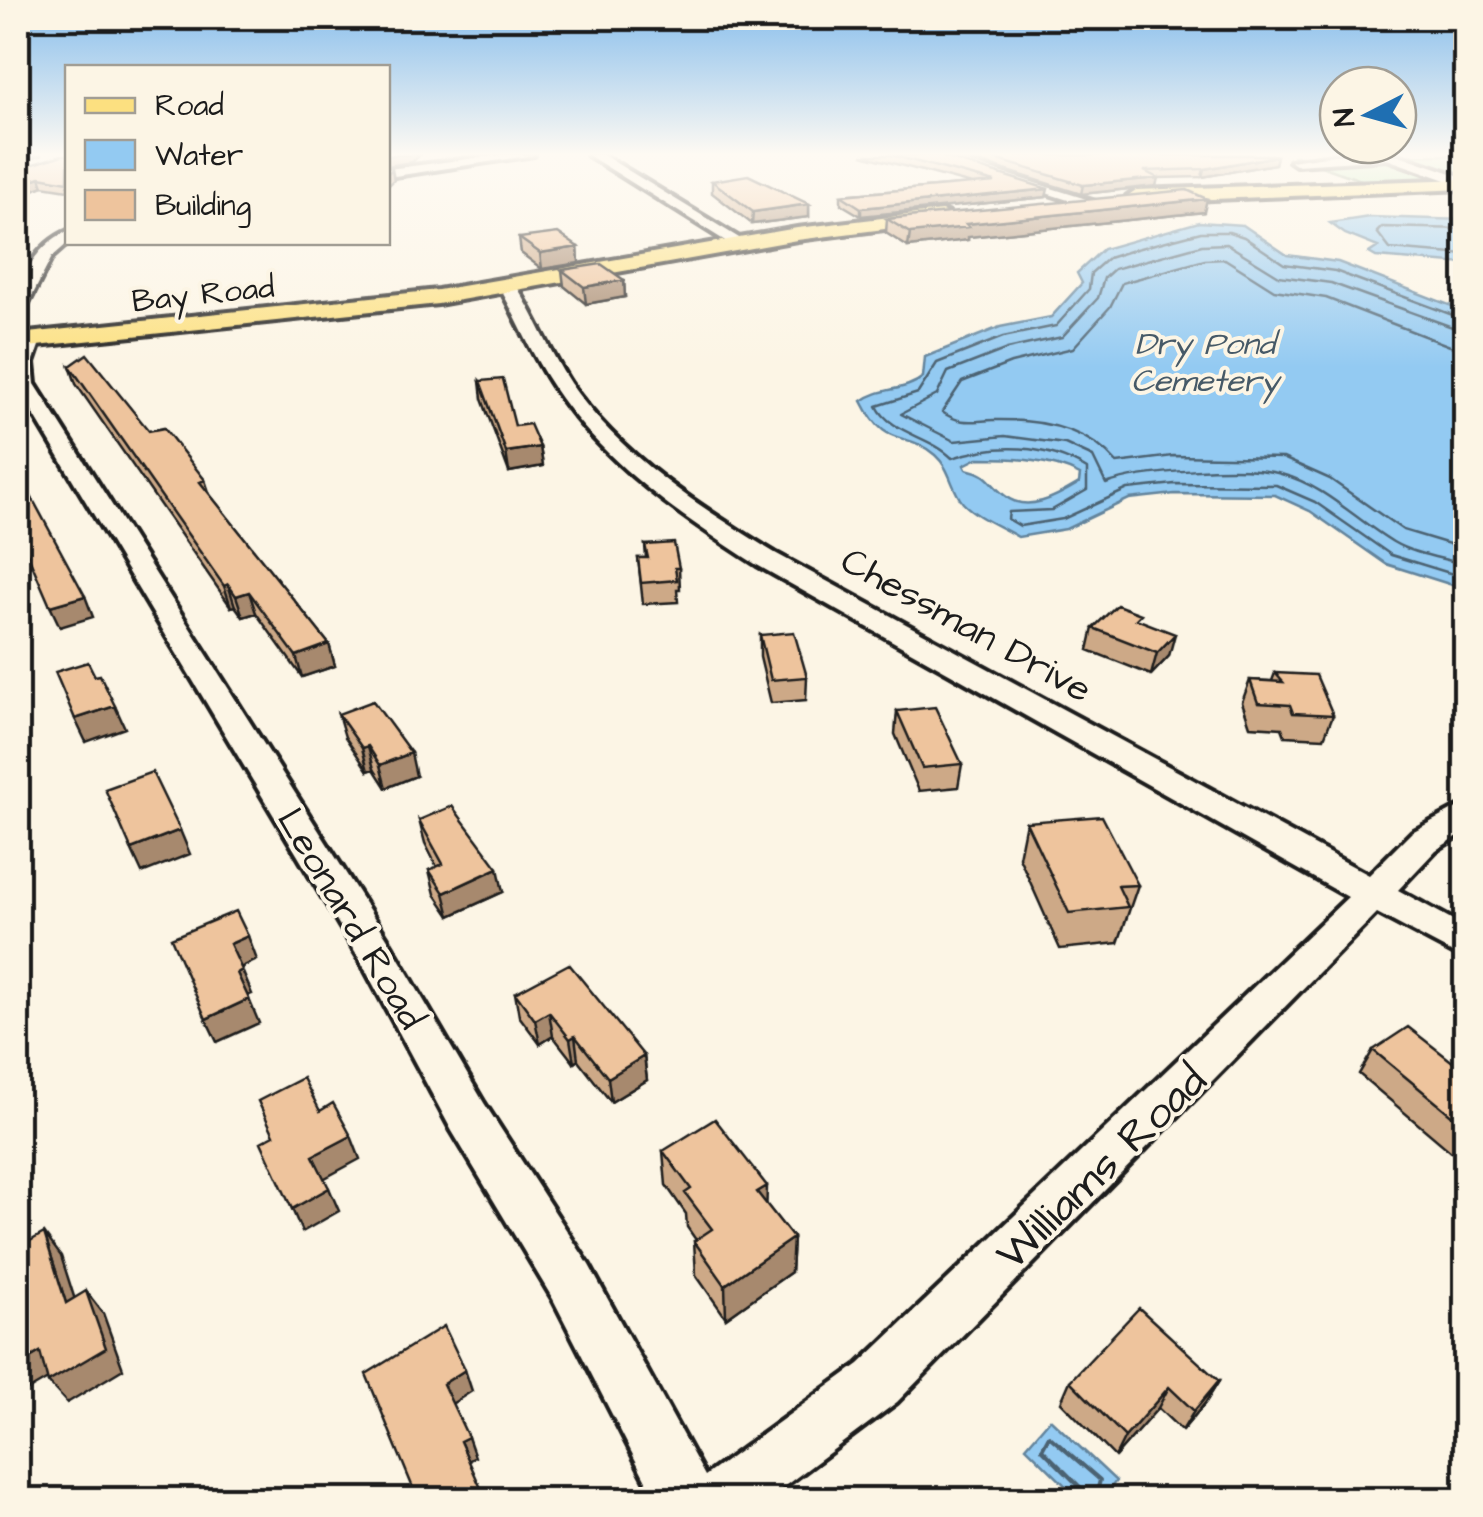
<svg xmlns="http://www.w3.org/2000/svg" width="1483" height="1517" font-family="'Architects Daughter',sans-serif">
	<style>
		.green { fill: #b2eeb4; stroke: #678568; stroke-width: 2.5 }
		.water { fill: #93caf2; stroke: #63849c; stroke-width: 2.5; fill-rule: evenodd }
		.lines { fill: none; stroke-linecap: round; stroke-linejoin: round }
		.shore-far1 { stroke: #4c6272; stroke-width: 2.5 }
		.shore { stroke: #4c6272; stroke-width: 4 }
		.minor-casing { stroke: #1c1c1c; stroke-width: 8 }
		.major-casing { stroke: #1c1c1c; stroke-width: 8 }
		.minor { fill: #fcf5e5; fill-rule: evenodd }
		.major { fill: #fce080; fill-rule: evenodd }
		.wall { fill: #cda987; stroke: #1c1c1c; stroke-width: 2.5 }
		.shaded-wall { fill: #a7896e; stroke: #1c1c1c; stroke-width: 2.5 }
		.building { fill: #eec49d; stroke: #1c1c1c; stroke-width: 2.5 }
		.labels { text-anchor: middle; stroke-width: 8; stroke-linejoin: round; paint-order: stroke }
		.far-street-label { font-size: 32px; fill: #1c1c1c; stroke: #fcf5e5 }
		.far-water-label { font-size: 32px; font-style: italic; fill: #465967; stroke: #fcf5e5 }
		.street-label { font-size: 38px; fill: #1c1c1c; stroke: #fcf5e5 }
		.near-street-label { font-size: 45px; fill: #1c1c1c; stroke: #fcf5e5 }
	</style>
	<rect width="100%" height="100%" fill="#fcf5e5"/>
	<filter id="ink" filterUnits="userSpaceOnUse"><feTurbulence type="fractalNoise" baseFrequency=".01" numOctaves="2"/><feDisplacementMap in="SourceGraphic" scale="20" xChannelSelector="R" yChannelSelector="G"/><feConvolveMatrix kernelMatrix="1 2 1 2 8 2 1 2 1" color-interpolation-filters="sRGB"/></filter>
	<g filter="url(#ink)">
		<path class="green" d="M1465,155v25l-101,1 -72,-25z"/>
		<path class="water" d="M1369,217l96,3v44l-89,-7 -7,-4 9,-6 -33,-13 -15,-11z
			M1199,222l44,3 44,30 51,7 127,49v278l-79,-25 -76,-53 -35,-16 -100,-1 -46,5 -63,30 -48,8c-16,-10 -42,-20 -55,-34 -12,-14 -12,-34 -28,-48 -31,-27 -48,-3 -73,-54 18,-14 43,-9 61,-24l2,-20 75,-30 51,-10 31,-34 -5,-10 26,-24zM978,458c32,0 73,1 102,17l-1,8c-20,12 -52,32 -75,12 -18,-15 -13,-20 -38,-26l-2,-4z
			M1050,1419l66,62 -14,18h-23l-53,-52z"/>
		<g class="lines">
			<path class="shore-far1" d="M1466,229l-84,-2 -5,5 13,17 76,6
				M1466,320l-131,-49 -51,-7 -40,-27 -15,-5h-28l-65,17 -28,9 -17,15 -2,16 -33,37 -53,11 -66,26 -19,30 -41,13c13,27 53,30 75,52 45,-15 94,-14 135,11v21l-35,20 -43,2 -1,7 12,7 43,-7 65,-30 47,-5 101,1 39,17 76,53 75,23
				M1466,332l-135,-49 -52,-7 -52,-32 -25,1 -88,24 -10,9 -6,20 -36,39 -55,12 -59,23 -11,23 -36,19 53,27 51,-5 60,8 28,13 13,27c34,-13 140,-20 175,-10 43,11 75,46 112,68 20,12 50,16 73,23
				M1466,348l-16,-2 -124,-48 -52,-8 -49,-31 -20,1 -83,23 -12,24 -37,41 -62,15 -49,19 -20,30c19,13 29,9 52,8 45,-1 93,7 123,43l56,-7 110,2 47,21 73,51 63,19"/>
			<path class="shore" d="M1085,1500l-3,-11 -40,-40 7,-13 51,44 -5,20"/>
			<g class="minor-casing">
				<path id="minor" d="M500,155h34l-146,22v-8z
					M588,155h15l146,89 -14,3z
					M926,155h19l151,47 -12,3z
					M1333,155h66l67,23v9l-79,-28 -91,6 -6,-4z
					M68,231l1,11 -17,15 -25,49 -9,5c0,-33 18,-66 50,-80z
					M502,282h12c21,33 35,69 56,101 51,74 130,124 205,170l594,322 43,-43 54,-29v28l-30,19 -38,40 68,37v33l-89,-47 -480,489 -131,98h-110l-103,-201 -101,-168 -93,-173 -341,-570v-36l7,-16h14l2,4 -8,23 2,21 352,554 97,165 105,162 116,211 154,-112 489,-467 -591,-332c-76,-49 -152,-100 -203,-177 -22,-32 -36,-68 -55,-102z"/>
			</g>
			<g class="major-casing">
				<path id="major" d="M1466,179v10l-330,13 -9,-6 9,-6z
					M941,211l7,2v8l-151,19 -359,64 -420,44v-14l420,-44 359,-62z"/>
			</g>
			<use href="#minor" class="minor"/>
			<use href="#major" class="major"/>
		</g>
		<path class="wall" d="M68,155v35l-25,-4 -25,10z
			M862,155h76l108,42 -185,19 -20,-12v-9l131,-11z
			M957,155h314l6,1 -2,8 -73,13 -45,1 -1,8 -75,8z
			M712,181l97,23v13l-57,7 -40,-31z
			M1204,212l-236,25v3l-60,7 -22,-14 1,-14z
			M519,238l59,9 1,16 -37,6 -21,-16z
			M562,270l62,10 1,17 -39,7 -22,-18z
			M70,366l79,65 56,49 5,15 119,149 6,22 -33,11 -46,-64 -13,4 -8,-11 -4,1 -155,-223z
			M480,381l35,45 25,21 3,19 -34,6 -27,-73z
			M645,545l34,23 1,21h-3l1,13 -35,2 -5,-46h8z
			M1139,621l30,35 -18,19 -63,-25 5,-22z
			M760,635l47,42 -1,23 -35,3 -11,-46z
			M1275,673l58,42 -9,23 -39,-2 -3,-8 -32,-2 -8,-24 8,-22 22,1z
			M897,711l65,53 -4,23 -39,4 -24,-57z
			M338,714l78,62 -30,12 -12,-19 -6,2 -23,-34z
			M419,820l84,72 -53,24 -15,-22 -6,-24 8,-3 -12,-24z
			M1026,822l112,63 -20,58 -58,6 -41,-92z
			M515,993l129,63 3,24 -36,22 -33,-42 -4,3 -21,-27 -13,8 -21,-28z
			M1373,1050l90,20 3,-1v91l-3,2 -104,-88z
			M663,1151l103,53 27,34 -2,34 -65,46 -30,-43 -2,-34 2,-1 -9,-13 -1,-13 -20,-29z
			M1070,1381h149l-13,21 -24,29 -24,-23 -43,49 -54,-55z"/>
		<path class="shaded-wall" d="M18,155h24l-24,8z
			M393,155h27l-8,7 -24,4v-10z
			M1277,156l-2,8 -73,13 2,-8z
			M392,169l2,11 -6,6v-13z
			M40,177l3,9 -25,10v-11z
			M1158,178l-2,8 -75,8 2,-9z
			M1048,189l-2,8 -185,19v-8z
			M1207,199l-3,13 -236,25v3l-60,7 2,-14 56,-9z
			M809,204v13l-57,7 1,-12z
			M578,247l1,16 -37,6 -2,-16z
			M624,280l1,17 -39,7 -2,-17z
			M540,447l3,19 -34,6 -3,-20z
			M228,584l7,22 -4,1 -7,-21z
			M249,592l7,21 -13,4 -7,-21z
			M85,596l8,21 -33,10 -10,-21z
			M1175,634l-6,22 -18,19 6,-22z
			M329,644l6,22 -33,11 -6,-21z
			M115,706l10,22 -39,14 -11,-23z
			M368,746l6,23 -6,2 -6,-23z
			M411,753l5,23 -30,12 -6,-23z
			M180,830l10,24 -48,19 -11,-24z
			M498,868l5,24 -53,24 -6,-23z
			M248,936l9,24 -17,8 -10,-24z
			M242,970l10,24 -5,2 -10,-23z
			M249,999l10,24 -42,19 -11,-23z
			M549,1012l4,24 -13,8 -5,-24z
			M575,1036l3,24 -4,3 -4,-24z
			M644,1056l3,24 -36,22 -3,-24z
			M351,1136l9,23 -37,20 -10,-23z
			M767,1186l-1,34 -9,-28z
			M329,1188l10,23 -37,21 -10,-23z
			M44,1233l17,23 22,69 -17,-22z
			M793,1238l-2,34 -65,46 -1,-33z
			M86,1291l17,22 20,56 -56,34 -19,-21z
			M40,1352l18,21 -29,17 -11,-13v-12z
			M465,1370l7,21 -22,14 -7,-21z
			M1219,1381l-13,21 -24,29 12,-20z
			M1169,1387l-11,21 -43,49 10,-20z
			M468,1437l7,20 -7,4 -8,-20z"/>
		<path class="building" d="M62,155h6v27l-28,-5 -22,8v-16z
			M891,155h47l110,34 -187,19 -20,-13 154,-13z
			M982,155h289l6,1 -73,13 -60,2 14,7 -75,7z
			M748,175l61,29 -56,8 -41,-31z
			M1187,190l20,9 -241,25 3,3 -59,6 -23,-14z
			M558,233l20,14 -38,6 -21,-15z
			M601,264l23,16 -40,7 -22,-17z
			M87,354l62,77 15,-3 41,52 -5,2 129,162 -33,12 -47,-64 -13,4 -8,-12 -4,2 -154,-220z
			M503,379l12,47 15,-2 10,23 -34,5 -26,-71z
			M18,472l67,124 -35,10 -32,-74z
			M674,543l5,25h-4l2,12 -36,3 -3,-25h10l-3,-13z
			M1117,605l24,9 -5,5 39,15 -18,19 -64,-25z
			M794,632l13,45 -36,3 -11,-45z
			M88,662l7,14 5,-1 15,31 -40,13 -20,-47z
			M1275,673l41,2 17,40 -40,-2 -3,-8 -32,-2 -8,-23 33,2z
			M373,701l38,52 -31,12 -12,-19 -6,2 -24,-34z
			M935,707l27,57 -40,4 -25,-57z
			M152,772l28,58 -49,19 -26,-60z
			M452,806l46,62 -54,25 -15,-23 14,-6 -24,-44z
			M1102,816l36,69 -20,1 10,21 -59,6 -43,-91z
			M236,911l12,25 -18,8 12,26 -5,3 12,26 -43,20 -35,-81z
			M569,964l75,92 -36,22 -33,-42 -5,3 -21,-27 -14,8 -20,-27z
			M1408,1027l55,43 3,-1v58l-93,-77z
			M303,1078l17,33 13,-8 18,33 -38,20 16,32 -37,21 -31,-67 13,-7 -16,-34z
			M715,1119l52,67 -10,6 36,46 -68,47 -31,-44 18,-12 -27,-36 6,-4 -28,-38z
			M44,1233l22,70 20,-12 20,57 -58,34 -8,-30 -22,13v-117z
			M1139,1308l80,73 -25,30 -25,-24 -44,50 -55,-56z
			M444,1326l21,44 -22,14 25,53 -8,4 24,54 -7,5h-59l-52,-126z"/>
	</g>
	<linearGradient id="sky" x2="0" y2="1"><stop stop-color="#86bdec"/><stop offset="0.42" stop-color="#fefaf3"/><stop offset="1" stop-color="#fefaf3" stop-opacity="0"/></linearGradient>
	<rect width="1483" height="367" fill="url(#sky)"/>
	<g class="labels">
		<g class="far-street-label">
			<text transform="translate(203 293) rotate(-6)" y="11">Bay Road</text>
		</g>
		<g class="far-water-label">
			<text x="1205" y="354">Dry Pond<tspan x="1205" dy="37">Cemetery</tspan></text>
		</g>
		<g class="street-label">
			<text transform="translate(967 624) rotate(29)" y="13">Chessman Drive</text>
			<text transform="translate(352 918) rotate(59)" y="13">Leonard Road</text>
		</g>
		<g class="near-street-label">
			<text transform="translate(1100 1166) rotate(-44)" y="16">Williams Road</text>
		</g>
	</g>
	<rect width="1483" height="1517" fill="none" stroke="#fcf5e5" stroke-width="60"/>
	<rect x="30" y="30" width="1423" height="1457" fill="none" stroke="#1c1c1c" stroke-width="4" filter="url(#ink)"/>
	<rect x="65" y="65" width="325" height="180" fill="#fcf5e5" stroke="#a29e95" stroke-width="2.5"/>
	<rect x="85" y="98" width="50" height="15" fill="#fce080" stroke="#a29e95" stroke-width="2.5"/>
	<text x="155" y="115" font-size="30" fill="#1c1c1c">Road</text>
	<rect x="85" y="140" width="50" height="30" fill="#93caf2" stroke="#a29e95" stroke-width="2.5"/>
	<text x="155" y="165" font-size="30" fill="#1c1c1c">Water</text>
	<rect x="85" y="190" width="50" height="30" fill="#eec49d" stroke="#a29e95" stroke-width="2.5"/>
	<text x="155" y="215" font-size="30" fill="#1c1c1c">Building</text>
	<g transform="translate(1368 115) rotate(264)"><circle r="48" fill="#fcf5e5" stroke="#a29e95" stroke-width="2.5"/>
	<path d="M0-8L18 38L0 25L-18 38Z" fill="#1f6fb2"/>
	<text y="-15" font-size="28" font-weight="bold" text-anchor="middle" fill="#1c1c1c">N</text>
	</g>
</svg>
